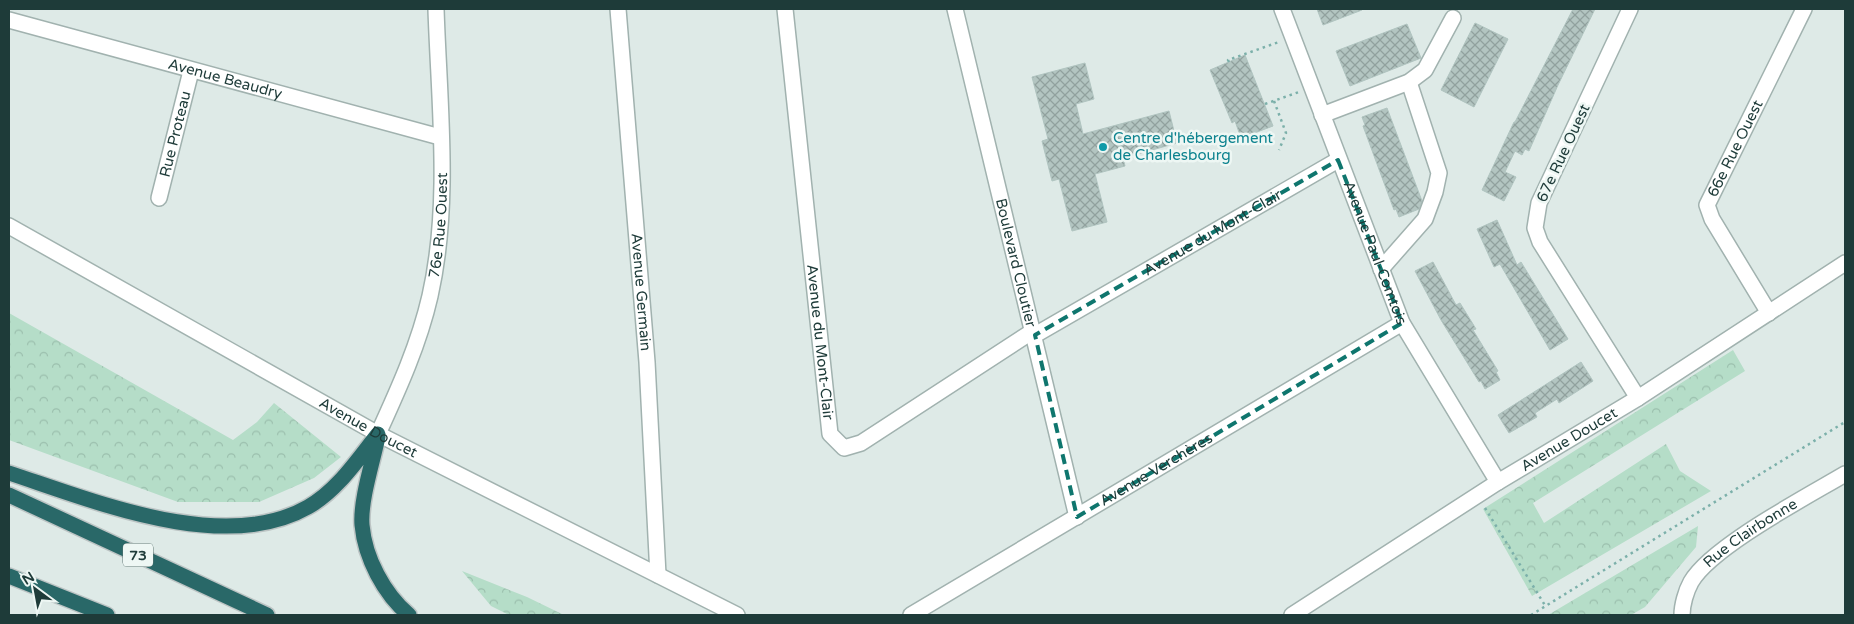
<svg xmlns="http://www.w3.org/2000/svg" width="1854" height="624" font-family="'Varela Round',sans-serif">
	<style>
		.forest { fill: url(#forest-crowns) }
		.building { fill: url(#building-cross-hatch); stroke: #b0c4c0 }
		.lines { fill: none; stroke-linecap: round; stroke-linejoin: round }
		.minor-casing { stroke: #a1b2af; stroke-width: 18 }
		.highway-casing { stroke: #bcc4c4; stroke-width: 18 }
		.path { stroke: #7cb0aa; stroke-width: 2.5; stroke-dasharray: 2.5 4; stroke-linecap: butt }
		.minor { stroke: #fff; stroke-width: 15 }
		.highway { stroke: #296868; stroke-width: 15 }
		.marked { fill: none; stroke: #0f766e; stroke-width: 4; stroke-dasharray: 10 6; stroke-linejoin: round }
		.culture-dot { fill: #0f9aa8; stroke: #eef7f4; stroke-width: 2 }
		.labels { text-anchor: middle; stroke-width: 5; stroke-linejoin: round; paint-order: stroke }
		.shield { fill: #eef7f4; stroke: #5c7371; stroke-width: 1 }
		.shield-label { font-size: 14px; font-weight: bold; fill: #1e3b39 }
		.street-label { font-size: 15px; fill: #1e3b39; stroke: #eef7f4 }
		.culture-label { font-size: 15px; fill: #0d838f; stroke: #eef7f4; text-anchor: start }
	</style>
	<defs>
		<pattern id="forest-crowns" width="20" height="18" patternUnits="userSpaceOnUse" patternTransform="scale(1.25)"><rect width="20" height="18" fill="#b5ddc8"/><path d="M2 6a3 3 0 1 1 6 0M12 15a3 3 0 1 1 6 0" fill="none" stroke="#9bbfad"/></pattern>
		<pattern id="building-cross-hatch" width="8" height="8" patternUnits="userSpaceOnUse" patternTransform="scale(1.25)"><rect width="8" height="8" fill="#b3c5c1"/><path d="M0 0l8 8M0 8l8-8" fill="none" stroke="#91a19e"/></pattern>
	</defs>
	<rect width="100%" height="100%" fill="#deeae7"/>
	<path class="forest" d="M9,313l224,127 24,-18 17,-19 67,54 -27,21 -55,24h-81l-169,-62z
		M1733,350l12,21 -212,132 11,20 122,-79 14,27 31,20 -179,105 -49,-87z
		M1698,526l-2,21 -51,60 -14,8h-83z
		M462,571l65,26 37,18h-55l-18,-9z"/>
	<path class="building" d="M1317,9h45v1l-39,15z
		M1573,9h22l-37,76 -29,66 -4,-2 -3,6 -7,-4 -10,21 11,5 -12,24 -22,-11 32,-68h1z
		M1475,23l33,16 -34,68 -33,-17z
		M1407,24l14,34 -71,28 -14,-35z
		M1245,55l28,71 -32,12 -6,-17 -3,2 -22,-53z
		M1085,63l9,36 -18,5 7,30 86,-23 8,32 -54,15 2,8 -30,8 12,48 -35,9 -13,-52 -7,2 -10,-40 6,-2 -16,-62z
		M1387,108l35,93 -3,8 -20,8 -3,-8 -2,1 -31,-84 2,-1 -3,-8z
		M1497,220l20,45 4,-3 47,77 -18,11 -50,-86 -6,3 -17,-38z
		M1433,262l23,43 4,-2 16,26 -3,1 25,41 -2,1 4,8 -15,9 -4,-8 -2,1 -38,-62 -26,-49z
		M1581,362l12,19 -34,22 -2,-4 -22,14 2,4 -28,16 -11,-18z"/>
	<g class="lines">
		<g class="minor-casing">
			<g id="minor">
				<path id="s1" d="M618,9l29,353 11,213"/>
				<path id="s2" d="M785,9l45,425 14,14 17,-5 172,-112"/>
				<path id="s3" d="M955,9l122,508"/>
				<path id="s4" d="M1282,9l120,314 96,159"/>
				<path d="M1630,9l-91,194 -4,25 5,14 98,156"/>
				<path id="s5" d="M9,20l431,117"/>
				<path d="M1322,115l87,-33 16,-12 28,-52"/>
				<path id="s6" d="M159,198l32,-127"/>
				<path id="s7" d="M9,226l369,208 359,181"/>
				<path d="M1381,269l44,-50 10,-27 4,-19 -30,-91"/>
				<path id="s8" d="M1769,313l-57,-94 -5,-14 97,-196"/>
				<path id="s9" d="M1035,335l303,-175"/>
				<path id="s10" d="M378,434c21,-46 41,-90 52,-138 21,-93 9,-193 6,-287"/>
				<path id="s11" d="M911,615l491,-292"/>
				<path id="s12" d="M1292,615l206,-133 140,-84 207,-135"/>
				<path id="s13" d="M1682,615c0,-10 4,-24 9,-33 20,-35 117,-86 154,-108"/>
			</g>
		</g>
		<g class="highway-casing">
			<path id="highway" d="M378,437c-5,24 -18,64 -16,88 3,33 22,69 47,90
				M9,473c85,28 215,82 299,34 29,-16 50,-48 70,-73
				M9,495l258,120
				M9,576l98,39"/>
		</g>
		<path class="path" d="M1229,62l-1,-2 51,-18
			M1274,101l12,32 -7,17
			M1265,104l34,-12
			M1485,508l61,99
			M1531,615l314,-193"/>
		<use href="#minor" class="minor"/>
		<use href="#highway" class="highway"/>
	</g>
	<path class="marked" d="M1338,160l64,163 -325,194 -42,-182z"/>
	<circle class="culture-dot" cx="1103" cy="147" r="5"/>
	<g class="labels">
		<rect class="shield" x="123" y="543.5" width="30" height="23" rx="4"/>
		<g class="shield-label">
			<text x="138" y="560">73</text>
		</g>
		<g class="street-label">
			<text dy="5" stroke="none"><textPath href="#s5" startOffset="224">Avenue Beaudry</textPath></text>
			<text dy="5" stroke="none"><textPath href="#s6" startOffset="66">Rue Proteau</textPath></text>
			<text dy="5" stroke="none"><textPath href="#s8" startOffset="188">66e Rue Ouest</textPath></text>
			<text transform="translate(1563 153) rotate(-65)" y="5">67e Rue Ouest</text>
			<text dy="5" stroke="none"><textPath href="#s10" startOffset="219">76e Rue Ouest</textPath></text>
			<text dy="5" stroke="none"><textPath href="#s9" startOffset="205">Avenue du Mont-Clair</textPath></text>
			<text dy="5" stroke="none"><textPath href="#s4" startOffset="261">Avenue Paul-Comtois</textPath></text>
			<text dy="5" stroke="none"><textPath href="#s3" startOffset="261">Boulevard Cloutier</textPath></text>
			<text dy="5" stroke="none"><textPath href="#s1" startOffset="284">Avenue Germain</textPath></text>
			<text dy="5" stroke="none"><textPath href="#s2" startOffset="335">Avenue du Mont-Clair</textPath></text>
			<text dy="5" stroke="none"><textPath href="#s7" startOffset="412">Avenue Doucet</textPath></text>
			<text dy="5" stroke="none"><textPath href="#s12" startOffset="328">Avenue Doucet</textPath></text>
			<text dy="5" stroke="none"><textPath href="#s11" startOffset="285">Avenue Verchères</textPath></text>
			<text dy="5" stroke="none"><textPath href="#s13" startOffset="112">Rue Clairbonne</textPath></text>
		</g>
		<g class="culture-label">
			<text x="1113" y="143">Centre d'hébergement<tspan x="1113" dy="17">de Charlesbourg</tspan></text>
		</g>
	</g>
	<rect width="1854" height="624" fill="none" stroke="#1e3b39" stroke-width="20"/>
	<g transform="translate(35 589) rotate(328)" stroke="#eef7f4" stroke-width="4" paint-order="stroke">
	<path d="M0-4L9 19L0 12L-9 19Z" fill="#1e3b39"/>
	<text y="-8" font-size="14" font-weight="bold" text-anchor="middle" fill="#1e3b39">N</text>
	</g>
</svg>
